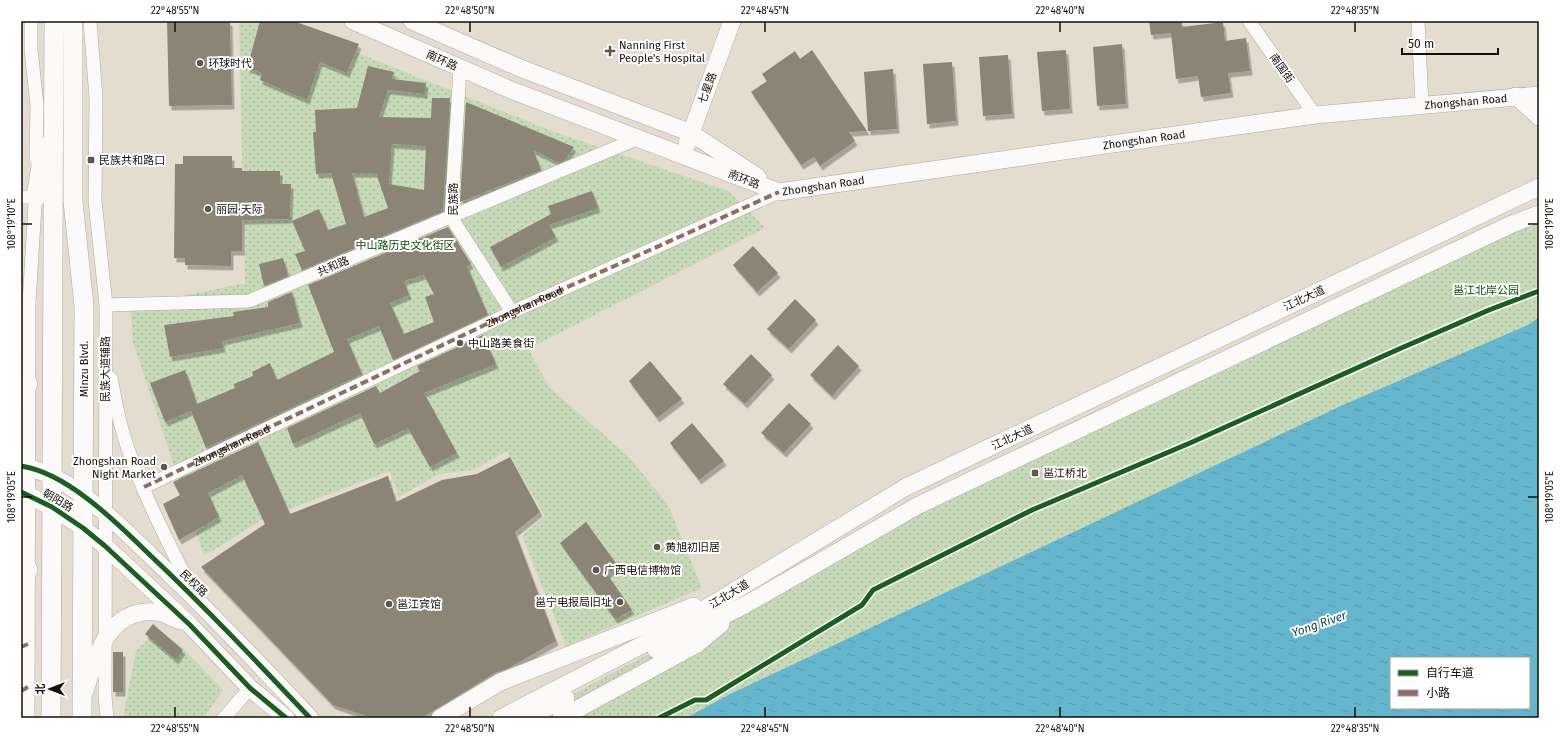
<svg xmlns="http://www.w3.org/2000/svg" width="1560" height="739" font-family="'Fira Sans','Noto Sans SC',sans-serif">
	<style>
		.park { fill: url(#park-dots) }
		.water { fill: url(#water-ripples); fill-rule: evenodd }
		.building { fill: #8c8475; fill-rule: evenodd; filter: url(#shadow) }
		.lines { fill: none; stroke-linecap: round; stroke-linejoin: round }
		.minor-casing { stroke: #b0aaa0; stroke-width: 14 }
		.major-casing { stroke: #b0aaa0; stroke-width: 18 }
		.highway-casing { stroke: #b0aaa0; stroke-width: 20 }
		.minor { stroke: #fbfaf8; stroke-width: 13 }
		.major { stroke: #fbfaf8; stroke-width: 17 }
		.highway { stroke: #fbfaf8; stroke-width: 19 }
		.quiet { stroke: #8d6e63; stroke-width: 4; stroke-dasharray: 8 4; stroke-linecap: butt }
		.cycleway-casing { stroke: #fff; stroke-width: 8 }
		.cycleway { stroke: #1b5e20; stroke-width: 5 }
		.ticks { fill: none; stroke: #151008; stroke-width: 1.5 }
		.poi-dot { fill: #5d574e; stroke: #fff; stroke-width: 1.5 }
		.labels { text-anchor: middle; stroke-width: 4; stroke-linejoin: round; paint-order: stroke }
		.poi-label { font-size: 11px; fill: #151008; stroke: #fff; text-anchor: start }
		.street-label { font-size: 11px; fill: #151008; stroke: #fff }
		.park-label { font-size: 11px; fill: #094902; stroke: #fff }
		.water-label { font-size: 12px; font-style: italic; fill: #164656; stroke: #fff }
		.neatline { fill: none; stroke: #151008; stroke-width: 1.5 }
		.ticks-label { font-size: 10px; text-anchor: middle; fill: #151008 }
	</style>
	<defs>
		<pattern id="park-dots" width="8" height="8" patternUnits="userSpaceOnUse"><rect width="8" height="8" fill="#c6d9b9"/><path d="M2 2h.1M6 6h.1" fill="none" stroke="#a9b99e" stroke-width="1.8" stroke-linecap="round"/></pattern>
		<pattern id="water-ripples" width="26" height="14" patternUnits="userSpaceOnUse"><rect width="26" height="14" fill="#65b6cc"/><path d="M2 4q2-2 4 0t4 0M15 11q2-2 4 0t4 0" fill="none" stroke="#579bae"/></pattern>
		<filter id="shadow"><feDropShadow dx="2.5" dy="4.5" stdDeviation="0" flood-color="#0004"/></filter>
	</defs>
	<rect width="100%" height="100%" fill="#e4dccf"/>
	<path class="park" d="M239,21h39l279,112 171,58 37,37 -237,121 22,39 80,70 38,47 34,83 -136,58 -44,-110 23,-20 -38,-65 -34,19 -34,4 -40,23 -9,-26 -127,48 -59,37 -71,-214 -3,-35 115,-24z
		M1539,214v103l-9,7 -185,80 -615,290 -44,24h-159l143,-75 247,-137z
		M157,631l23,14 43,45 -19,28h-81l13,-67z"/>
	<path class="water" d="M1539,317v401h-853l44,-24 615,-290 185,-80zM1391,658h138v50h-138z"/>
	<path class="building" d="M167,21h63l2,84 -63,1z
		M260,21h33l66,23 -12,29 -27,-11 -13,38 -47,-20 2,-7 -15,-5z
		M1149,21h33v6l41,-5 2,19 21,-3 4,33 -22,2 3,20 -30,4 -3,-21 -22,3 -5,-46 -20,2z
		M1122,44l4,60 -29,2 -4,-59z
		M812,50l55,81 -18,1 6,9 -35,25 -6,-9 -13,8 -50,-73 16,-11 -5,-7 33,-23 5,8z
		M1066,50l4,59 -28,2 -5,-59z
		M1008,55l4,59 -29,2 -4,-59z
		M952,62l4,59 -29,3 -4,-60z
		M368,66l26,6 -2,7 34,4 -1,11 -37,-4 -9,27 52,1 1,-20h18l-7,113 -141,59 -7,-16 10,-3 -13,-30 27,-12 9,21 18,-6 -15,-51 -15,1 -3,-42h3l-1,-22 42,-2zM392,144l34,2 -2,44 -35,-6zM352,173h24l12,35 -24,9z
		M893,69l4,60 -29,2 -4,-59z
		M466,102l108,45 -10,14 -5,2 -26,-13 8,20 -81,32z
		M183,156h49v12h10v3h38v13h11l-1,35 -48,1v31h-11v15l-46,-1v-7h-11l1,-94h8z
		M592,191l6,17 -49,17 7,12 -55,30 -11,-20 61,-33 -3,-8z
		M448,227l23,37 -4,2 21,49 -95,45 -14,-34 -32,13 15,35 -156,74 -15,-37 -26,11 -15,-39 35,-13 12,34 38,-16 -1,-4 19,-8 -1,-4 18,-9 7,17 57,-28 -26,-67zM424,275l10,19 -9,3 9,25 -30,12 -14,-31 19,-8 -5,-14z
		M753,246l25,27 -21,19 -24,-27z
		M283,258l5,18 -24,10 -5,-22z
		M292,292l8,31 -78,18 1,7 -53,9 -6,-32 70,-9 -1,-4 35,-5v-5z
		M795,299l21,21 -27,29 -22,-20z
		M483,335l13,29 -72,29 33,60 -27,14 -22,-39 -34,16 -14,-31 -67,31 -6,-16 89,-42 4,7 40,-22 -3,-5z
		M838,345l21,21 -27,30 -22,-21z
		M751,354l21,21 -27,29 -22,-20z
		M650,361l32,38 -25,19 -28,-37z
		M789,403l22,21 -27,29 -23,-20z
		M692,423l32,38 -25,19 -29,-37z
		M258,442l32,72 98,-38 3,11 -2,1h3l4,14 46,-22 35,-6 33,-17 30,55 -25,20 41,109 -47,27 -14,5 -73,45h-50l-39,-13 -132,-138 64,-43 -23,-49 -34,18 11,24 -40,23 -16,-36 17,-9 -7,-13z
		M586,522l32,44 -11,8 25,36 -17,9 -55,-76z
		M153,624l30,26 -7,10 -31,-26z
		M113,652h10v40h-10z"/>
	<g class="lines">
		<g class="minor-casing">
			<g id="minor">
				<path d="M31,21v29l6,55 -1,54"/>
				<path d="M90,21l6,77 -1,103 11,104 -1,391 2,22"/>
				<path d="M1249,21l66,94"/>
				<path d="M1418,21l4,84"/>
				<path d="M460,68l-9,149 61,95"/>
				<path d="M21,197h15"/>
				<path d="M106,305l143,-4 390,-163"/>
				<path d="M111,378c3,16 6,32 10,48 16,58 46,114 73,168"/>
				<path id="s1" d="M144,487l368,-175 267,-120"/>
				<path d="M28,718l1,-415 7,-115"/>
				<path d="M224,718l26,-30"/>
			</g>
		</g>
		<g class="major-casing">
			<g id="major">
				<path id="s2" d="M353,21l158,69 268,102 536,-77 224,-20"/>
				<path d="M412,21l108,47 171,65 67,44"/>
				<path d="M1516,96l23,21"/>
				<path d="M687,144l45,-123"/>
				<path d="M21,402l8,-18"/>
				<path d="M21,466c47,7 97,58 130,90 55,52 107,107 159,162"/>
				<path d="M21,492l31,15 31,21 22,18 85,79 60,63 36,30"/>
				<path d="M21,553l8,17"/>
				<path d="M656,650l89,-45 172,-99 595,-282 27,-10"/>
				<path d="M85,691c11,-36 24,-84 72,-79 8,1 17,7 24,9"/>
				<path d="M440,718l60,-36 194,-76"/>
				<path d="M501,718l164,-85 241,-146 633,-300"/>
				<path d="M527,718l39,-20"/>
				<path d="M561,718l136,-74 24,-20"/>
			</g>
		</g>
		<g class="highway-casing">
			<path id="highway" d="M73,21v180l11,105 -2,412
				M36,197l8,-50
				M51,718l3,-697"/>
		</g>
		<use href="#minor" class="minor"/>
		<use href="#major" class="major"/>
		<use href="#highway" class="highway"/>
		<path class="quiet" d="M144,487l368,-175 267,-120
			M21,647l7,-3
			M21,691l7,-4"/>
		<g class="cycleway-casing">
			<path id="cycleway" d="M21,466c47,7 97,58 130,90 55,52 107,107 159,162
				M21,492l31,15 31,21 22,18 85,79 60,63 36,30
				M659,718l36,-18h11l156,-95 11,-15 159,-80 158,-67 209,-94 90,-39 50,-19"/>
		</g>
		<use href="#cycleway" class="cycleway"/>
	</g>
	<path class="ticks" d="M175,22v10M470,22v10M765,22v10M1060,22v10M1355,22v10M22,224h10M1528,224h10M22,497h10M1528,497h10M175,707v10M470,707v10M765,707v10M1060,707v10M1355,707v10"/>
	<g class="poi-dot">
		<path d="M608 45h4v4h4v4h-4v4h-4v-4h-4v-4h4z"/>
		<circle cx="200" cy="63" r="4"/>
		<rect x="87" y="156" width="8" height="8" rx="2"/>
		<circle cx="208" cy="209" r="4"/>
		<circle cx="460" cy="343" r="4"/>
		<circle cx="164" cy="467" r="4"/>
		<rect x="1031" y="469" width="8" height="8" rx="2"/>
		<circle cx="657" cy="547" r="4"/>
		<circle cx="596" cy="570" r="4"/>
		<circle cx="620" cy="602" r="4"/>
		<circle cx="389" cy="604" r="4"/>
	</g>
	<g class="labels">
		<g class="poi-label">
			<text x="619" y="49">Nanning First<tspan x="619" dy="13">People's Hospital</tspan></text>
			<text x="208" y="67">环球时代</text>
			<text x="99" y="164">民族共和路口</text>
			<text x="216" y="213">丽园·天际</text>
			<text x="468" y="347">中山路美食街</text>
			<text x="156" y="465" text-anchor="end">Zhongshan Road<tspan x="156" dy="13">Night Market</tspan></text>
			<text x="1043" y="477">邕江桥北</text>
			<text x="665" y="551">黄旭初旧居</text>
			<text x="604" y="574">广西电信博物馆</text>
			<text x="612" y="606" text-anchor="end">邕宁电报局旧址</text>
			<text x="397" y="608">邕江宾馆</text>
		</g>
		<g class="street-label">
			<text transform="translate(442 60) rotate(24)" y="4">南环路</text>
			<text transform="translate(1282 68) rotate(55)" y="4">南国街</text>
			<text transform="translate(707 88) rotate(-70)" y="4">七星路</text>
			<text dy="4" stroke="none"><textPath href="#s2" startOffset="1152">Zhongshan Road</textPath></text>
			<text dy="4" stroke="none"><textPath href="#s2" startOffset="828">Zhongshan Road</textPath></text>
			<text transform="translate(744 179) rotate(21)" y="4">南环路</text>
			<text dy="4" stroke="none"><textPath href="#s2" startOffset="504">Zhongshan Road</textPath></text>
			<text transform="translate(453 199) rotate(-90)" y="4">民族路</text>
			<text transform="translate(333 266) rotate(-23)" y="4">共和路</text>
			<text transform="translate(1304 298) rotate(-25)" y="4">江北大道</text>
			<text dy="4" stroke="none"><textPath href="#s1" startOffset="421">Zhongshan Road</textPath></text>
			<text transform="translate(84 369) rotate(-90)" y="4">Minzu Blvd.</text>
			<text transform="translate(105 369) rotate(-90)" y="4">民族大道辅路</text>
			<text transform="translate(1012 437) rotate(-25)" y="4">江北大道</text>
			<text dy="4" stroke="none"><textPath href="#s1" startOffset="97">Zhongshan Road</textPath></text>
			<text transform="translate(58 500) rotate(31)" y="4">朝阳路</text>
			<text transform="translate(194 583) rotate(44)" y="4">民权路</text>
			<text transform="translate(729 594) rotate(-31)" y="4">江北大道</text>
		</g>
		<g class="park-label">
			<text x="405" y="249">中山路历史文化街区</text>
			<text x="1486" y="294">邕江北岸公园</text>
		</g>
		<g class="water-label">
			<text transform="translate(1319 624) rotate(-19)" y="4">Yong River</text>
		</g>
	</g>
	<rect width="1560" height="739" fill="none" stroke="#ffffff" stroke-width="44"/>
	<rect x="1390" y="657" width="140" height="52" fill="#ffffff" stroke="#a19f9c"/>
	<rect x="1398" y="670" width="20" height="6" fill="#1b5e20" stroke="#a19f9c"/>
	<text x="1426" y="677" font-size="12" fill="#151008">自行车道</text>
	<rect x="1398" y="690" width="20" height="6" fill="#8d6e63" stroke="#a19f9c"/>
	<text x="1426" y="697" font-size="12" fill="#151008">小路</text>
	<g transform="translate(50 689) rotate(270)" stroke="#ffffff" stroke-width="3" paint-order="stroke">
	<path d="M0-3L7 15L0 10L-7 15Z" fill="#151008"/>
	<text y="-6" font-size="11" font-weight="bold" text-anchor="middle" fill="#151008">北</text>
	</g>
	<path d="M1402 48v6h96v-6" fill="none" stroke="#151008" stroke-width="2"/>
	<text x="1408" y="48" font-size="12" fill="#151008" stroke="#ffffff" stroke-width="3" paint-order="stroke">50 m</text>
	<rect x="22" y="22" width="1516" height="695" class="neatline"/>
	<g class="ticks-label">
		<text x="175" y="14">22°48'55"N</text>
		<text x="470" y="14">22°48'50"N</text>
		<text x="765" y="14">22°48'45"N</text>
		<text x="1060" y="14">22°48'40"N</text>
		<text x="1355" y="14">22°48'35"N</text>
		<text transform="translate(1549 224) rotate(-90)" y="4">108°19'10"E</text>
		<text transform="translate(11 224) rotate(-90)" y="4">108°19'10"E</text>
		<text transform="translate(1549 497) rotate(-90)" y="4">108°19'05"E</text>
		<text transform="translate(11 497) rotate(-90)" y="4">108°19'05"E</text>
		<text x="175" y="732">22°48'55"N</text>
		<text x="470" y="732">22°48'50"N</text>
		<text x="765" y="732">22°48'45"N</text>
		<text x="1060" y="732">22°48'40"N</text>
		<text x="1355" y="732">22°48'35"N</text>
	</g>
</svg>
